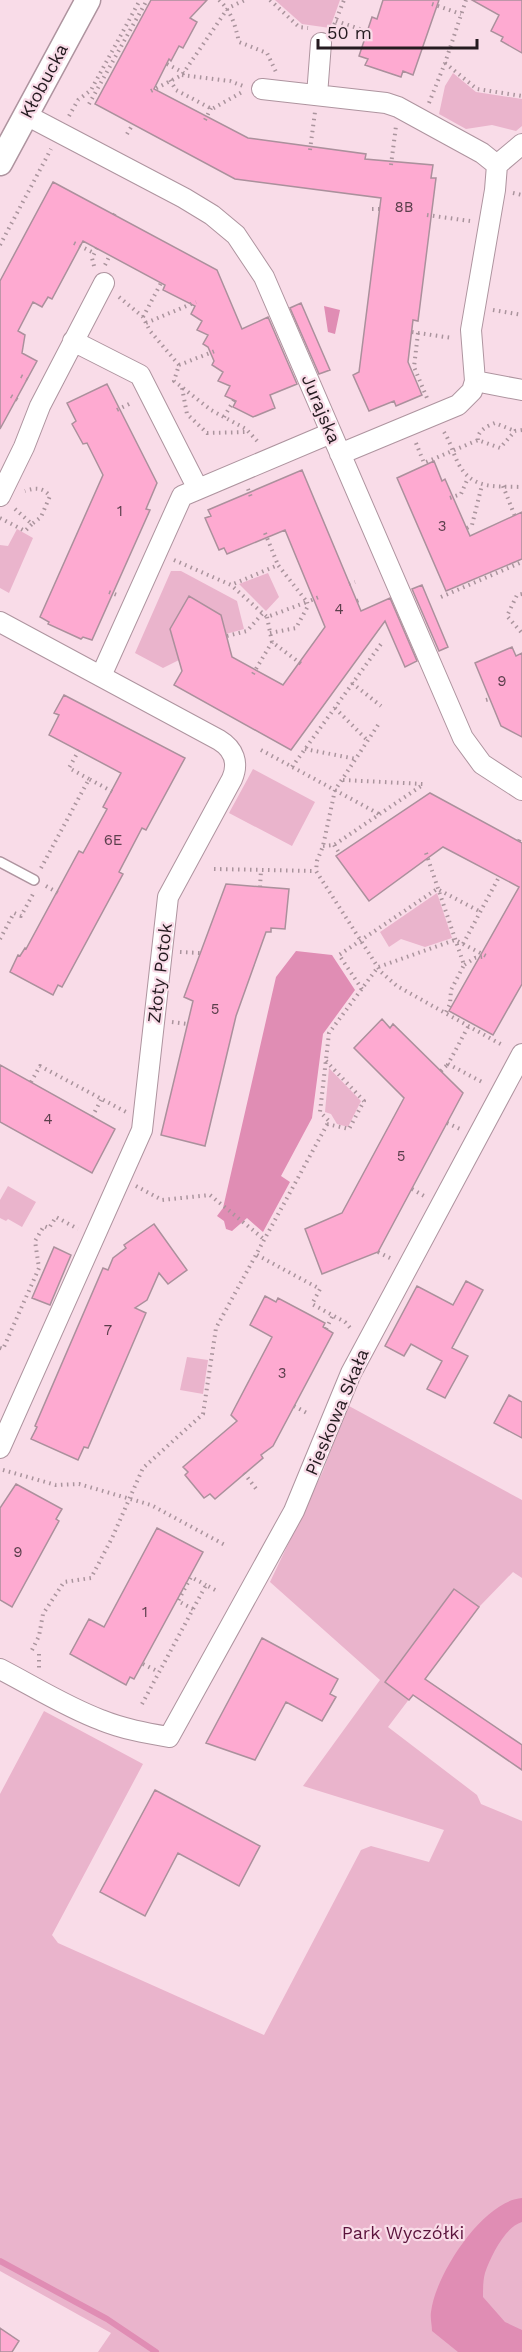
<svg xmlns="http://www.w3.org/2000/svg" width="522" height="2352" font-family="'Work Sans',sans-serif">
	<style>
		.green { fill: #eab4cc }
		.water { fill: #e08db4 }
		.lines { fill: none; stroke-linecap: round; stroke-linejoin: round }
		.stream { stroke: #e08db4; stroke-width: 6 }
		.building { fill: #feaad1; stroke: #ab909c; stroke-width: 1.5 }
		.service-casing { stroke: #ae949f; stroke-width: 12 }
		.minor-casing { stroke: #ae949f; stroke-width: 22 }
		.tertiary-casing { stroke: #ae949f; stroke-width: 27 }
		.path { stroke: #aa949d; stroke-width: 4; stroke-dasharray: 1.5 4.5; stroke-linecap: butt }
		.service { stroke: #fff; stroke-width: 9 }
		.minor { stroke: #fff; stroke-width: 20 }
		.tertiary { stroke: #fff; stroke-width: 24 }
		.labels { text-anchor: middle; stroke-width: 4.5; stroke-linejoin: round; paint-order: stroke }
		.number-label { font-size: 15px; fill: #5b3f4c }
		.street-label { font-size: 18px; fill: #251b20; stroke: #f9dce8 }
		.park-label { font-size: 18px; fill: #5b133c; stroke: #f9dce8 }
	</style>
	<rect width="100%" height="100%" fill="#f9dce8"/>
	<path class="green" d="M275,0h65l-10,28 -28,-4z
		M453,73l23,19 46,7v27l-6,5 -24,-6 -26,4 -27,-15 6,-28z
		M17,529l16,9 -24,55 -9,-5v-43l8,1z
		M171,571h10l56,30 7,28 -18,5 -5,-19 -32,-19 -19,33 9,31 -16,8 -28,-15z
		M268,573l11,24 -13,14 -27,-27z
		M253,769l62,33 -23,44 -63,-33z
		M437,893l15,45 -27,9 -24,-8 -12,8 -9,-15z
		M329,1068l32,33 -13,26 -11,-3 -6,-10 -6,-2z
		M8,1186l28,16 -14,25 -14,-8 -2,2 -6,-3v-18z
		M187,1357l21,3 -5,34 -23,-4z
		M349,1406l173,94v78l-9,-6 -34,35 -91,120 89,68 4,9 41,17v531h-424l13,-19 -111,-62v-477l44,-83 99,53 -91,171 6,8 206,92 97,-185 10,-4 58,16 15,-32 -141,-44 77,-106 -110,-98 53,-111 22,-60z"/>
	<path class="water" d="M324,306l16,4 -5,24 -7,-2z
		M296,951l36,4 23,35 -32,44 -11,84 -31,58 9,6 -27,50 -16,-14 -15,13 -6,-2 -2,-8 -7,-5 6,-8 53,-231z
		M522,2198v24c-17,5 -31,34 -37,51 -2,7 -2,16 -2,24l22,25 17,8v22h-64l-26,-21c0,-6 -2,-13 -1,-19 4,-37 52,-111 91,-114z"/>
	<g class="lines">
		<path class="stream" d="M0,2261l107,58 49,33"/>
	</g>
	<path class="building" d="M151,0h56l-17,18 7,4 -14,26 -4,-2 -8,15 -2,-2 -15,30 94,49 118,16 -1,5 68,6 -2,13h5l-18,143 -5,-1 -5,42 14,33 -26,11 -2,-5 -25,10 -16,-36 6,-3 22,-174 -146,-19 -140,-75z
		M383,0h56l-26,75 -10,-4 -2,6 -36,-12 3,-6 -9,-3 13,-39 5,2z
		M472,0h50v53l-21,-12 2,-4 -12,-6 8,-16z
		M53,182l164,88 25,59 26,-12 29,67 -27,11 5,13 -22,9 -20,-10 3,-6 -11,-5 5,-10 -12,-5 5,-9 -11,-7 2,-4 -6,-14 -5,-3 5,-9 -11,-5 5,-9 -11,-7 4,-8 -32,-16 2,-5 -82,-44 -31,58 -4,-2 -6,10 -9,-5 -15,29 7,4 -3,18 15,8 -37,68v-148z
		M301,303l29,67 -11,4 -29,-66z
		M107,384l50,99 -11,26 4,1 -58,130 -9,-3 -2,2 -33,-15 1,-2 -9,-5 63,-142 -16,-32 -4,1 -11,-20 4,-3 -9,-18z
		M434,461l8,20 3,-2 25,57 52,-24v47l-76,32 -49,-113z
		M302,470l59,141 29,-13 27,63 -12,6 -20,-46 -94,129 -117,-65 8,-14 -12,-42 19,-33 32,19 11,42 51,28 42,-58 -40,-97 -58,24 -3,-6 -5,2 -14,-32 6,-2 -3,-6z
		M422,585l26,62 -9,4 -27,-62z
		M512,647l4,9 6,-3v84l-21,-11 -26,-63z
		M64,695l121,63 -39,72 -4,-2 -23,44 4,2 -61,113 -4,-2 -5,10 -43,-23 8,-17 2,1 5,-8 1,1 53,-98 4,2 24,-44 -4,-2 18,-34 -72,-38 10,-20 -5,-2z
		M430,793l92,50v141l-29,51 -44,-24 70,-124 -76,-40 -74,54 -33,-45z
		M226,884l63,5 -4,40 -14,-1v4h-5l-30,84 -31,130 -44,-11 32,-134 -9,-4z
		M382,1019l8,9 3,-4 70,69 -85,159 -56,22 -17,-45 37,-16 62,-115 -50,-50z
		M0,1065l115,64 -23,44 -92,-51z
		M154,1224l33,46 -19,14 -9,-11 -12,27 -12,8 11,5 -58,135 -4,-1 -6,13 -47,-21 6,-12 -2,-1 68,-158 5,2 5,-12 13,-10 -2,-3z
		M54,1247l17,8 -21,50 -18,-7z
		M466,1281l17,9 -31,58 16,8 -23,42 -18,-9 15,-28 -31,-17 -7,12 -19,-10 32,-60 36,19z
		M265,1296l11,6 2,-4 32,17 15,8 -2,4 10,6 -60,113 -12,9 2,3 -48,41 -5,-5 -6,4 -19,-23 3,-3 -5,-5 54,-46 -6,-6 41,-78 -22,-12z
		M509,1395l13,7v36l-28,-15z
		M16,1484l46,25 -6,10 3,2 -47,86 -12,-7v-92z
		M157,1528l46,24 -69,127 -4,-2 -4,8 -56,-31 19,-35 15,8z
		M454,1589l25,18 -54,72 97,66v25l-109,-75 -4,5 -24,-18z
		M262,1638l76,41 -8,15 6,3 -14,24 -36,-19 -31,58 -49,-17z
		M155,1790l105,56 -21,40 -61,-33 -33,63 -45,-24z
		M0,2328l19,13 -7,11h-12z"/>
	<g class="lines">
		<g class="service-casing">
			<path id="service" d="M0,862l34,18"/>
		</g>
		<g class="minor-casing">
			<path id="minor" d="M262,89l124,14 12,4 84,46 15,12
				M317,95l4,-52
				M26,115l158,83 28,17 24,20 28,42 199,461 19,26 40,26
				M73,341l67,34 58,114
				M475,381l47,9
				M340,454l118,-49 14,-14 3,-10 -4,-51 24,-140 2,-25 25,-21
				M0,496l24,-49 16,-41 64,-123
				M0,622l219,118c15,9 20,23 13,39l-64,118 -26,233 -142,318
				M101,676l81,-180 149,-63
				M0,1669c33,17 66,38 101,51 22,9 45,13 68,17l125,-226 57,-138 171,-319"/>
		</g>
		<g class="tertiary-casing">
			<path id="tertiary" d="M0,163l88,-163"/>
		</g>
		<path class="path" d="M219,0c13,12 16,25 20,42l28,11 9,19
			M270,0l29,27 9,1
			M432,4l29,10
			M336,21l36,12
			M332,30l12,-30
			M445,63l32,26 45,7
			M167,64l17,9
			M182,75l48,6 13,5
			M170,80l6,10 36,19 32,-18
			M151,91l31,-16 46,-67 17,-8
			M429,103l16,-40 21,-63
			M89,104l58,-104
			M69,116l9,-16 13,-10 49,-90
			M205,120l6,-12
			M127,134l6,-10
			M310,150l5,-38
			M391,165l5,-39
			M513,193l9,2
			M372,209h7
			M114,215l3,-5
			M427,215l43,6
			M74,243l20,10
			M0,245l51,-96
			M105,265l5,-10
			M94,266l-2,-8 5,-10
			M119,297l24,20 7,14 29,34 -5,16 37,29 35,19 13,14
			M493,310l29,5
			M143,317l18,-34
			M146,323l50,-21
			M412,332l40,6
			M418,333l-4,34 13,31
			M179,365l36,-14
			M21,376l10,5
			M182,388l5,26 20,19 41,-1
			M11,396l10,6
			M117,410l16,-8
			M224,417l10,-17
			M444,432c6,9 9,21 14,31 14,27 37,23 64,24
			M478,440c-1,-9 9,-14 17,-17l20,8
			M416,443l8,20 54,-23 22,8 15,-17 7,-1
			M503,486l13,33
			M248,489l3,8
			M450,498l11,-4 7,-16
			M15,509l17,15 9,-7 9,-21c-7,-8 -14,-9 -25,-5
			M0,518l25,13 7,-7
			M467,528l5,-3 10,-40
			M265,533l13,32
			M174,560l57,25 47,-20 29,37 -40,15 -36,-32
			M349,584l6,-2
			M109,592l8,3
			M522,594l-5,1 -10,21 15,17
			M441,597l81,-35
			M357,601l5,-2
			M267,617l5,25 32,24
			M270,633l26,-5 12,-22 -1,-4 12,-5
			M227,636l20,-5 16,-18
			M253,674l19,-32
			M352,683l29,23
			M486,700l4,-1
			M335,708l33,33
			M378,725l-43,65 -12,56 -6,15 -1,10 65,101 16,14 107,60
			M305,749l51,10
			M79,750l-10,18 20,11
			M261,750l118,64
			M292,767l89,-123
			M343,780l80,4
			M519,841l2,-5
			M334,845l6,9
			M323,846l11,-1 90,-61
			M426,853l38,112 -13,25 -1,14 -4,8
			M41,868l48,-89 26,14
			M214,869l102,2
			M46,886l14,8
			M260,887l1,-17
			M0,939l14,-26 7,3 12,-22
			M463,944l23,12 -11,2 -11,7
			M180,952l20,1
			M362,989l-23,-34 98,-66 44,23
			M172,1022l16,2
			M468,1027l-20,37 36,19
			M326,1061l38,40 -15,28 -22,-5
			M441,1071l7,-7
			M31,1082l9,-16 86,46
			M92,1117l9,-17
			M447,1123l13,6
			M136,1186l26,14 48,-5 55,45
			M412,1189l12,7
			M378,1252l12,6
			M257,1255l63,34 -8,15 33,18 7,8
			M326,1329l7,-14
			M0,1348l3,1 36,-81 -4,-27 9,-15 5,2 7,-11 22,12
			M294,1406l13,7
			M3,1470l53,15 23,-1 72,21 74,40
			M244,1473l13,17
			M193,1609l-15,-8 13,-24 15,8
			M32,1650l7,-14 4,-22 21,-32 27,-4 21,-40 31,-70 60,-54 13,-86 113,-207 -9,-9 9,-79 49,-66 77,-27 8,4 36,-67
			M39,1654v15
			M143,1664l16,8
			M142,1704l64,-119 11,6"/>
		<use href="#service" class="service"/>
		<use href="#minor" class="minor"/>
		<use href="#tertiary" class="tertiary"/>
	</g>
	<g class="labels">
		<g class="number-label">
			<text x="404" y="212">8B</text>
			<text x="120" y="516">1</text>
			<text x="442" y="531">3</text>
			<text x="339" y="614">4</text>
			<text x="502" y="686">9</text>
			<text x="113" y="845">6E</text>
			<text x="215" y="1014">5</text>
			<text x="48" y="1124">4</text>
			<text x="401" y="1161">5</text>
			<text x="108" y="1335">7</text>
			<text x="282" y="1378">3</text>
			<text x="18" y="1557">9</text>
			<text x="145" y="1617">1</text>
		</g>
		<g class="street-label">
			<text transform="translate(44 81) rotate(-62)" y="6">Kłobucka</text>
			<text transform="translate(321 409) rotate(67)" y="6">Jurajska</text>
			<text transform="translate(160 973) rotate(-83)" y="6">Złoty Potok</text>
			<text transform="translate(337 1412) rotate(-67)" y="6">Pieskowa Skała</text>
		</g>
		<g class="park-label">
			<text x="403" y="2239">Park Wyczółki</text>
		</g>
	</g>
	<path d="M318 39v9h159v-9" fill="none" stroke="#251b20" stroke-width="3"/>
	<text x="327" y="39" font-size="18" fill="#251b20" stroke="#f9dce8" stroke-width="4.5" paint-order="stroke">50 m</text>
</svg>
